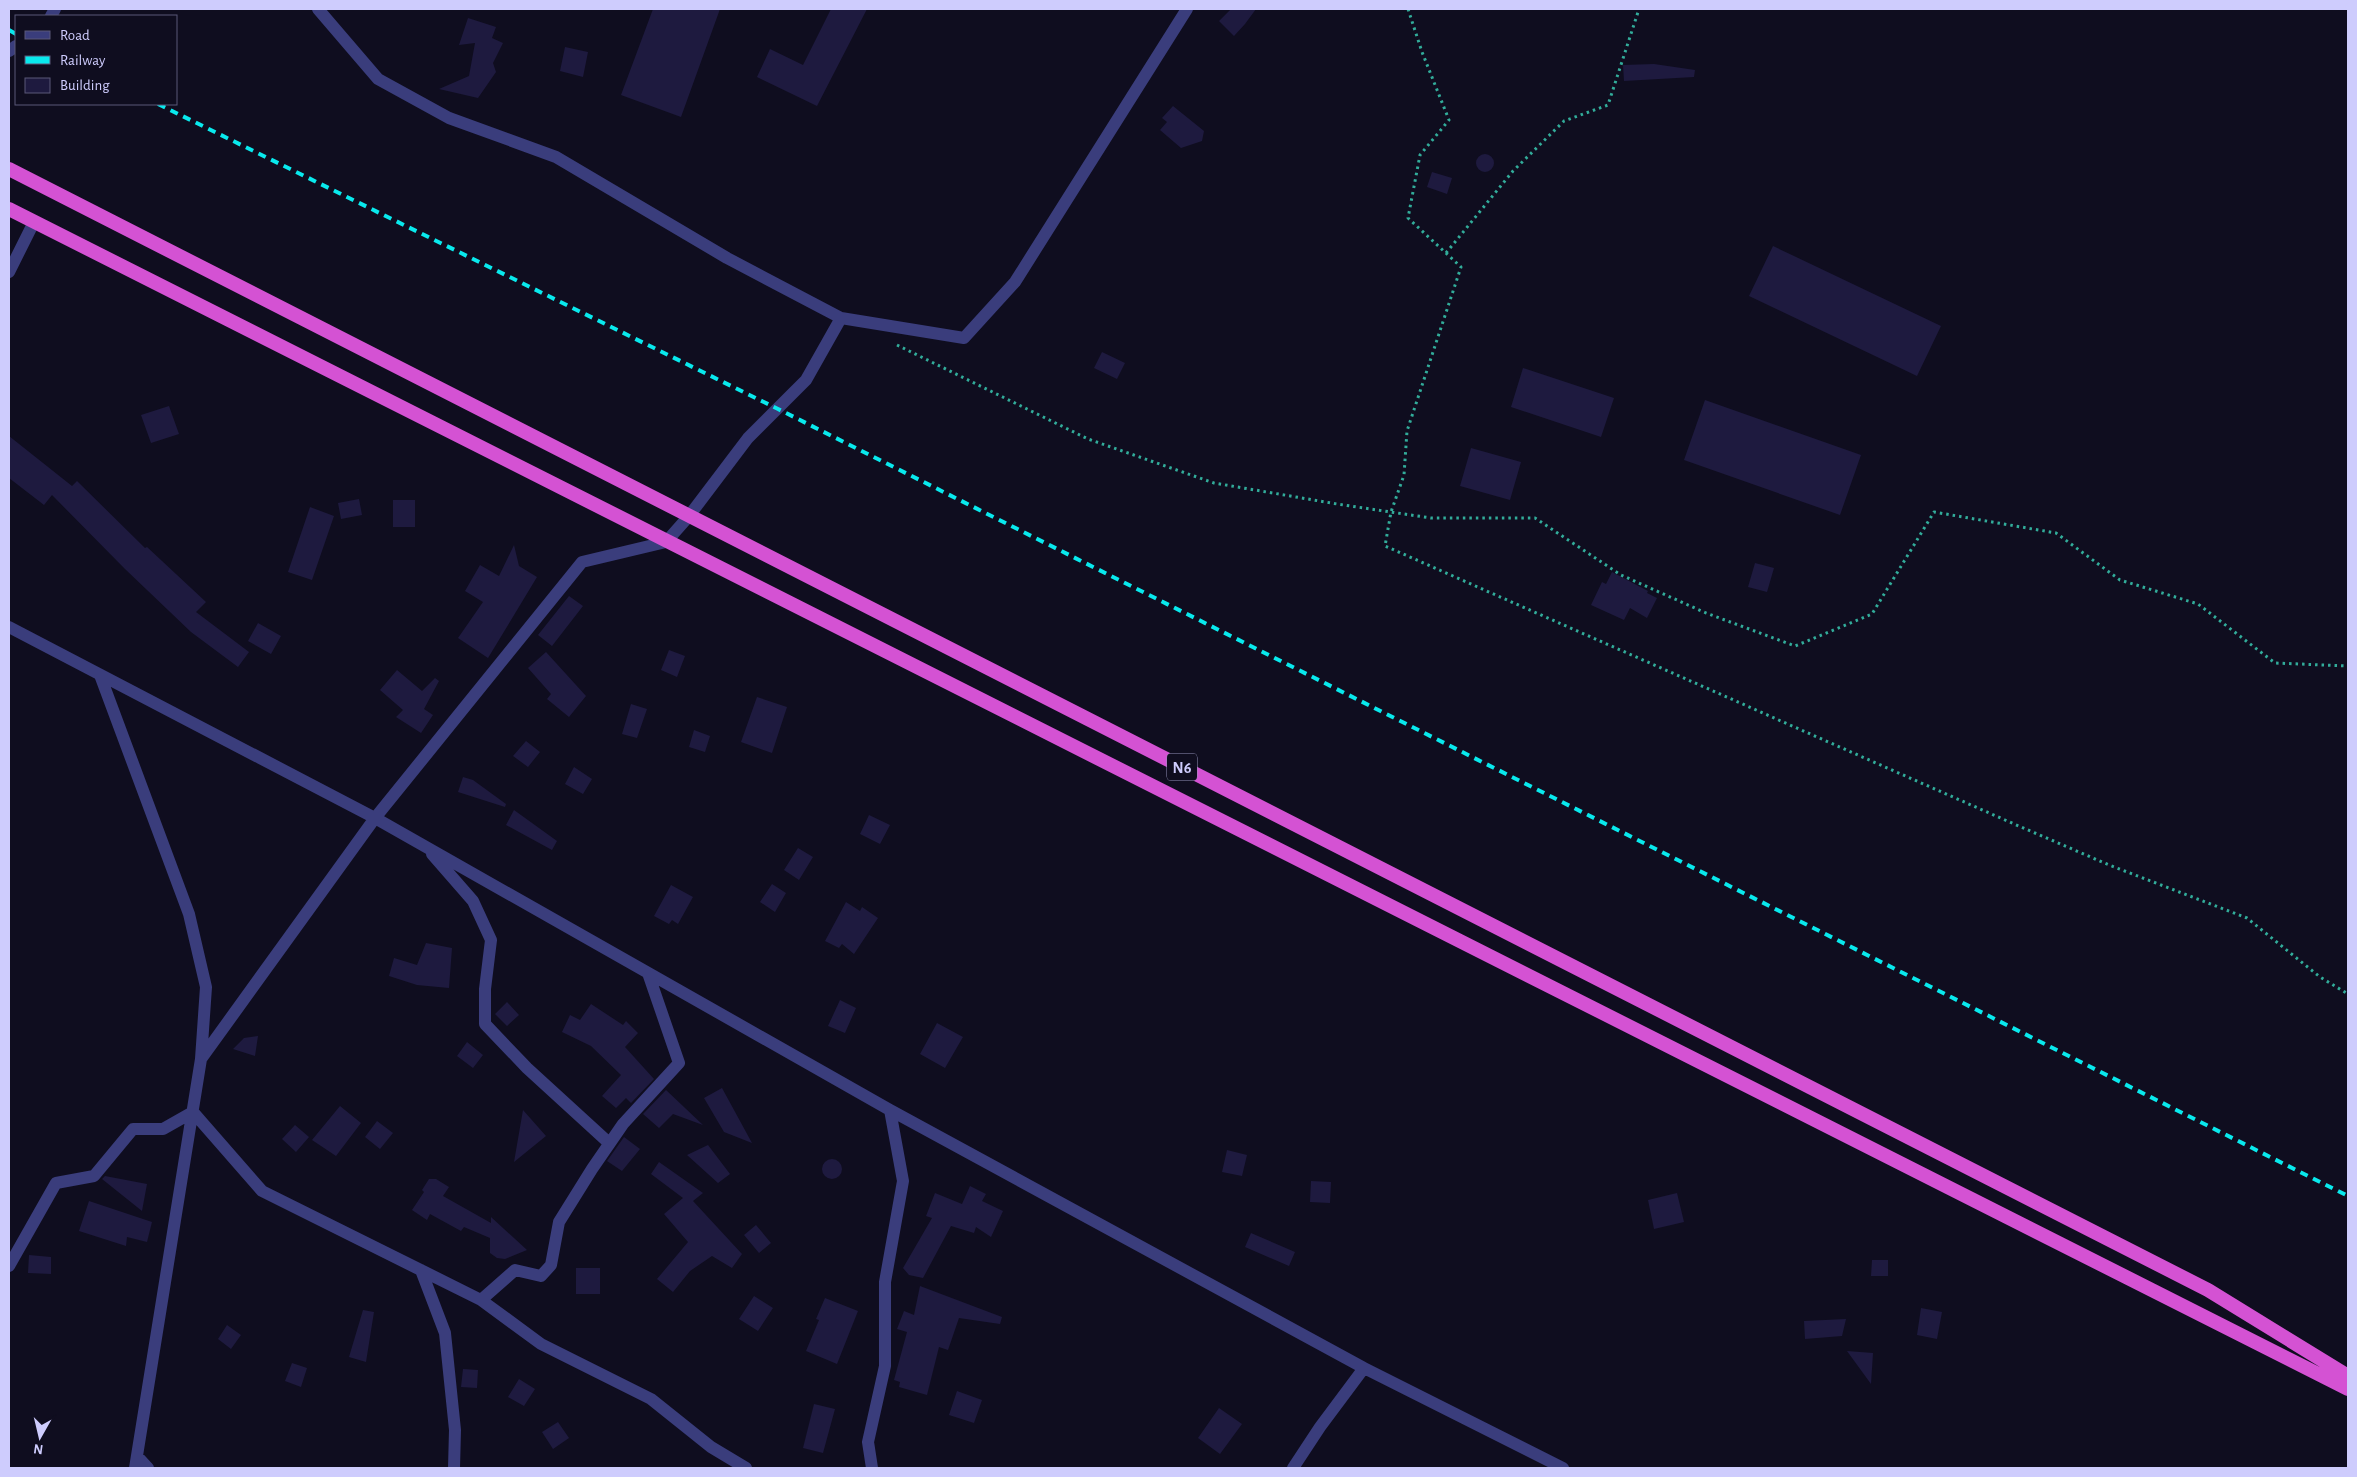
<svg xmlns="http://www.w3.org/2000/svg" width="2357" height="1477" font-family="'Alegreya Sans',sans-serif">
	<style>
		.building { fill: #1e1a3f }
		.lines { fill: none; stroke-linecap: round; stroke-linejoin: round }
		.path { stroke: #32ac9a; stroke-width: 3; stroke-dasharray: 2.5 4; stroke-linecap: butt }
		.minor { stroke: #3a3d7c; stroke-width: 12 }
		.trunk { stroke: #d452d3; stroke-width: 14 }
		.rail { stroke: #09e9ed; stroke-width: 4; stroke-dasharray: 8 6; stroke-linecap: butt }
		.labels { text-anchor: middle; stroke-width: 4.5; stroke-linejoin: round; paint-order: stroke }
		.shield { fill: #0f0d1f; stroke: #9593ba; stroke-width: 1 }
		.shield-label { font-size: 16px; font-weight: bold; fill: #ceccfd }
	</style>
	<rect width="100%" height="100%" fill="#0f0d1f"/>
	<path class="building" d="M653,9h67l-39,108 -60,-22z
		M831,9h36l-50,97 -60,-29 13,-28 33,16z
		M1231,9h25l-11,15 -11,12 -15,-15z
		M468,18l28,9 -4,11 11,5 -10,20 3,9 -18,26 -39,-9 30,-13 6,-33 -16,2z
		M565,47l23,5 -5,25 -23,-6z
		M1654,64l41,6 -1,7 -70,4 -1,-16z
		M1173,106l31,25 -2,10 -21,7 -21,-18 7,-8 -5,-4z
		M1476 163a9 9 0 1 1 18 0a9 9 0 1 1-18 0Z
		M1432,172l20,6 -5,16 -20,-7z
		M1773,246l168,80 -24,50 -168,-80z
		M1102,352l23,11 -8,16 -23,-11z
		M1523,368l91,30 -13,39 -90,-30z
		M1705,400l156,55 -21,60 -156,-55z
		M169,406l10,28 -28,9 -10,-28z
		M9,436l63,50 5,-5 68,67 2,-1 59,55 -10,10 53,40 -11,15 -47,-35 -66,-63 -73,-74 -8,10 -35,-27z
		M1471,448l50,14 -11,38 -50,-14z
		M359,499l3,16 -21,4 -3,-16z
		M393,500h22v27h-22z
		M310,507l24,9 -22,64 -24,-8z
		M514,545l5,21 18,11 -49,81 -30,-20 25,-36 -18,-11 15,-26 19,11z
		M1755,563l19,5 -7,24 -19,-5z
		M1612,572l36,19 -1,2 10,5 -10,20 -17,-10 -6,12 -33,-15 11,-23 4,2z
		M569,596l14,10 -31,40 -14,-11z
		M258,623l23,13 -10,18 -23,-13z
		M669,650l16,6 -8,21 -16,-7z
		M546,652l40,44 -17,21 -22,-18 4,-5 -23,-26z
		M397,670l25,21 13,-13 4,3 -15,28 9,6 -12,18 -25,-16 7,-7 -23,-20z
		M757,697l30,10 -15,46 -31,-11z
		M631,704l16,5 -10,29 -15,-4z
		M694,730l16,6 -5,16 -16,-5z
		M526,741l14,11 -12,15 -15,-11z
		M574,767l18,12 -9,15 -18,-10z
		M463,777l10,3 33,24 -1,3 -47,-15z
		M514,810l43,31 -5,9 -46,-25z
		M869,815l21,10 -10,19 -20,-10z
		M798,848l15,9 -14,23 -15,-10z
		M772,884l14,9 -11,19 -15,-10z
		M671,885l22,12 -15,27 -6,-4 -3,4 -15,-8z
		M846,902l14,9 2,-4 16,11 -24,36 -12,-10 -3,4 -14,-7z
		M426,943l26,5 -3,40 -32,-3 -28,-9 5,-18 23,7z
		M840,1000l16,8 -11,25 -17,-7z
		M507,1002l12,13 -12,11 -12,-12z
		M591,1004l32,21 3,-4 12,12 -13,14 29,32 -23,24 -5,-5 -10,10 -14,-12 19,-21 -30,-29 -29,-14 8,-17 10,5z
		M937,1023l26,14 -18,31 -25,-14z
		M258,1036l-3,20 -22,-7 11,-11z
		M467,1042l16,13 -10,13 -16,-12z
		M722,1088l30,55 -28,-11 -20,-34z
		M666,1090l37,35 -30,-11 -14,14 -16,-14z
		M340,1106l21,17 -25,33 -24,-16z
		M523,1110l23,26 -32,26z
		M377,1121l16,12 -13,16 -15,-12z
		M295,1125l14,12 -13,15 -14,-13z
		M624,1137l16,12 -18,22 -15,-10z
		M708,1145l22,29 -12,9 -31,-28z
		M1227,1150l20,5 -5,21 -20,-4z
		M822 1169a10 10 0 1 1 20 0a10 10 0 1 1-20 0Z
		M659,1162l44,31 -10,8 49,53 -10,14 -20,-12 -22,15 -17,21 -16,-13 31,-37 -24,-28 19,-16 -32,-24z
		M105,1176l42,8 -5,27 -40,-32z
		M429,1179h7l13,8 -6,9 48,27v-6l36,33 -22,9 -8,-1 -7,-5v-15l-26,-11 -3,4 -31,-17 -3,6 -15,-10 12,-18 -2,-2z
		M1311,1181l20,1 -1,21 -20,-1z
		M970,1186l16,8 -4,7 21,10 -12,26 -15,-10 -2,6 -23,-7 -28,52 -14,-3 -6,-7 29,-50 -6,-2 9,-23 27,11z
		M1677,1193l7,29 -30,7 -6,-29z
		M89,1201l63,21 -5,20 -20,-5 -1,9 -47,-15z
		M756,1225l15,18 -12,10 -15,-18z
		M1251,1233l44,19 -6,14 -44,-19z
		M29,1255l22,2v17l-23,-1z
		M1872,1260h16v16h-17z
		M576,1268h24v26h-24z
		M920,1286l82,31 -2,7 -41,-6 -11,32 -9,-3 -12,48 -28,-8 1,-5 -6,-2 13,-48 -10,-3 7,-18 10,4z
		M754,1296l19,12 -15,23 -19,-12z
		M825,1298l33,13 -21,53 -31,-13 13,-31 -3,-1z
		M1921,1308l21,4 -5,27 -20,-4z
		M363,1310l11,2 -8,50 -17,-5z
		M1846,1319l-4,17 -37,3 -1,-18z
		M227,1325l14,10 -10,14 -13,-10z
		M1847,1351l26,2 -2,31z
		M292,1363l15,5 -6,19 -16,-6z
		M463,1369l15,1 -1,18 -16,-1z
		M519,1379l16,10 -11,17 -16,-9z
		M957,1391l25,9 -8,23 -25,-8z
		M814,1404l21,5 -12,44 -20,-5z
		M1219,1408l23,16 -22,30 -22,-16z
		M558,1422l11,16 -16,11 -11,-17z"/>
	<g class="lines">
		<path class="path" d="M1408,9l14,43 27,68 -29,35 -12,63 53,49 -54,164 -3,44 -13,37 -6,34 620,274 104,45 138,53 73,59 28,17
			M1446,253l67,-82 51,-50 44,-16 31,-96
			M897,345l191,94 126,44 123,21 94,14h104l86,57 85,38 89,33 77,-32 62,-102 122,21 64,47 78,24 77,59 73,3"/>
		<path class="minor" d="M318,9l60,70 71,39 107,39 171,101 114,60 123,20 51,-56 172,-273
			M51,16l4,-7
			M9,51l7,-5
			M9,272l25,-50
			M9,627l366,191 515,292 474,258 199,100
			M100,675l89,239 17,73 -5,72 -66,409
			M432,854l41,47 18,39 -6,49v35l42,44 82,75
			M201,1059l174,-241 207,-256 84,-20 23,-26 59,-78 58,-58 35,-62
			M9,1266l47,-83 38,-7 39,-47h30l30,-17 69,79 219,109 60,44 110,55 60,48 35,21
			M421,1270l24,63 10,97 -1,38
			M481,1300l34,-30 26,6 10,-11 8,-43 33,-53 31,-45 56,-61 -31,-90
			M137,1456l11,12
			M872,1468l-4,-26 17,-76v-84l18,-101 -13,-71
			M1293,1468l27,-41 44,-59"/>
		<path class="trunk" d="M9,169l2199,1121 140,86
			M9,209l2339,1180"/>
		<path class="rail" d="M9,30l7,4
			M158,104l620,305 1570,787"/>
	</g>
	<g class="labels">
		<rect class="shield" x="1167" y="753.5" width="30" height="27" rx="4"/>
		<g class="shield-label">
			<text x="1182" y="773">N6</text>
		</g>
	</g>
	<rect width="2357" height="1477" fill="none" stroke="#ceccfd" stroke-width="20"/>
	<rect x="15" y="15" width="162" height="90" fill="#0f0d1f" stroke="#5b5978"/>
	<rect x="25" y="31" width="25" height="8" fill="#3a3d7c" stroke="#5b5978"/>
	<text x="60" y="40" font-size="15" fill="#ceccfd">Road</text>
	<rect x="25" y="56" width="25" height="8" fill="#09e9ed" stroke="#5b5978"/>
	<text x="60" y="65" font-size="15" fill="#ceccfd">Railway</text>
	<rect x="25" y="78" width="25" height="15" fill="#1e1a3f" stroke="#5b5978"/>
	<text x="60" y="90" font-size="15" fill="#ceccfd">Building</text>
	<g transform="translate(40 1437) rotate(188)" stroke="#0f0d1f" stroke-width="4" paint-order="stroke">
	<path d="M0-4L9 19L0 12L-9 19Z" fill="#ceccfd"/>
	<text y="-8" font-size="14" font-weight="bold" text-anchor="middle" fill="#ceccfd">N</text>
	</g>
</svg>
